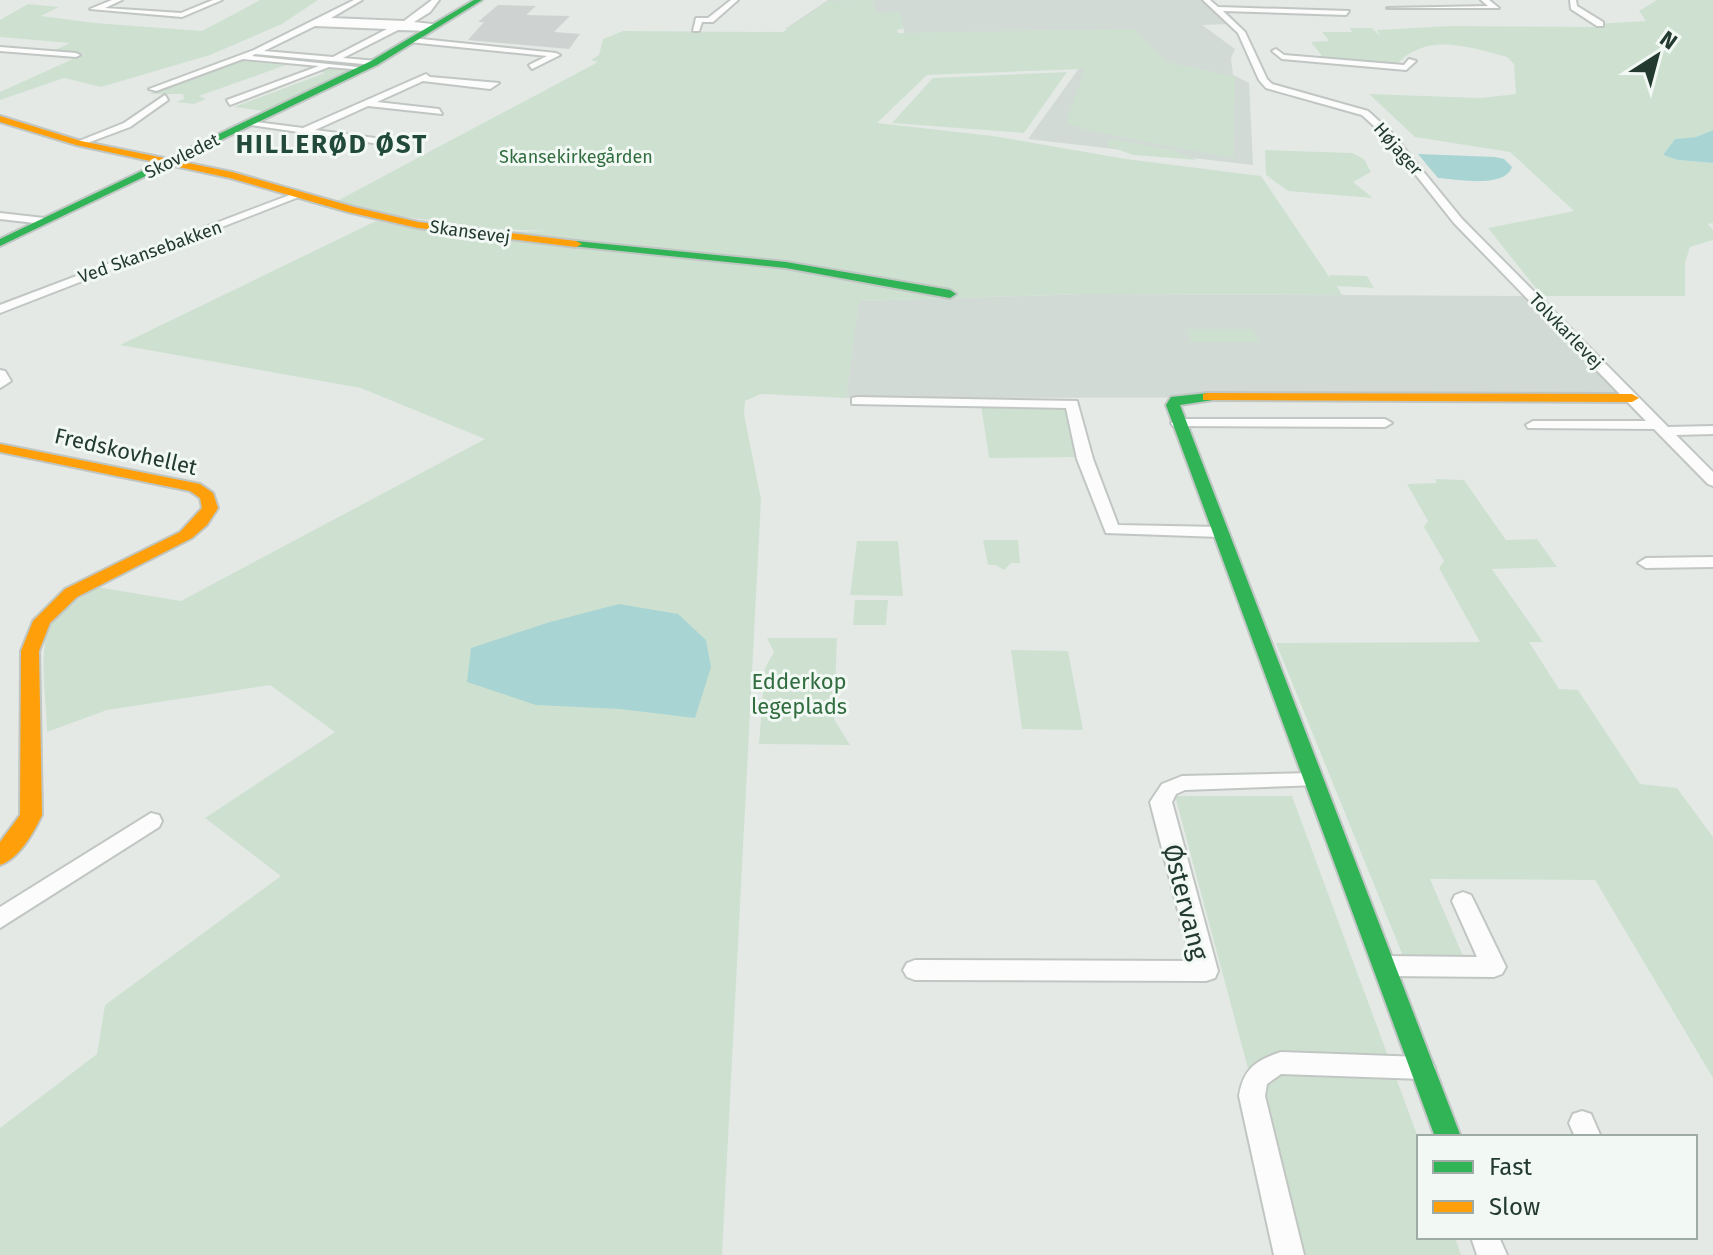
<svg xmlns="http://www.w3.org/2000/svg" width="1713" height="1255" font-family="'Fira Sans',sans-serif">
	<style>
		.built { fill: #d2dad5 }
		.green { fill: #cee1d1 }
		.water { fill: #a8d4d3 }
		.building { fill: #ced2d0 }
		.lines { fill: none; stroke-linecap: round; stroke-linejoin: round }
		.street-casing { stroke: #c1c6c3; stroke-width: 4 }
		.fast-casing { stroke: #c0c6c3; stroke-width: 4 }
		.slow-casing { stroke: #c0c6c3; stroke-width: 4 }
		.street { fill: #fbfcfb; fill-rule: evenodd }
		.fast { fill: #30b455; fill-rule: evenodd }
		.slow { fill: #ff9f0a; fill-rule: evenodd }
		.labels { text-anchor: middle; stroke-width: 6; stroke-linejoin: round; paint-order: stroke }
		.far-street-label { font-size: 18px; fill: #233a30; stroke: #f2f8f4 }
		.far-park-label { font-size: 18px; fill: #316d3f; stroke: #f2f8f4 }
		.street-label { font-size: 22px; fill: #233a30; stroke: #f2f8f4 }
		.park-label { font-size: 22px; fill: #316d3f; stroke: #f2f8f4 }
		.far-district-label { font-size: 26px; font-weight: bold; letter-spacing: 2px; fill: #214a3a; stroke: #f2f8f4 }
		.near-street-label { font-size: 26px; fill: #233a30; stroke: #f2f8f4 }
	</style>
	<rect width="100%" height="100%" fill="#e4e9e6"/>
	<path class="built" d="M828,0h375l26,24 -27,1 33,24 -4,9 2,17 16,8 4,82 -225,-26 52,-72 -168,1 -9,-41 -118,2z
		M1085,294l457,2 98,101 -794,1 12,-97z"/>
	<path class="green" d="M260,0h58l-36,24 -72,31 -109,32 -37,-9 -64,22v-8l84,-38 -31,-3 17,-8 -70,-6v-17l28,-16 31,3 -18,9 54,7 107,8z
		M872,0l4,13 23,-1 5,16 -7,2 1,3 236,-4 33,33 68,15 -2,81 -143,-27 -24,-8 19,-54 -158,6 -50,48 116,13 133,23 135,17 69,102v-3l37,1 7,12 -37,-2 5,9 -257,-1 -226,7 -13,97 -85,-4 -16,7 -1,13 17,85 -39,756h-722v-127l97,-74 8,-49 176,-129 -76,-58 130,-86 -65,-47 -163,25 -60,22c0,-26 -9,-80 2,-103 9,-19 32,-31 48,-42l84,14 304,-162 -124,-51 -241,-43 256,-124 66,12 105,-2 -51,-2 -98,-13 -61,-15 261,-139 -7,-2 8,-5 4,-16 20,-8 160,1 46,-31z
		M1657,0h56v130l-17,7 -21,2 -12,16 15,5 35,3v60l-5,1 5,6v10l-23,7 -5,16v33h-143l-54,-68 86,-17 -64,-59 -95,-15 -46,-43 112,4 35,-4 -2,-30 -7,-7c-42,-11 -81,-25 -112,9l-70,-6 -14,-18 18,-1 -7,-9h30l-2,-4h22l8,8 -3,-6 73,-4 146,1 -2,-3 52,-3 -7,-10z
		M243,61l43,4 -87,31 7,3 -12,5 -18,-2 8,-3 -1,-5h-34z
		M329,67l24,2 -89,42 -30,-4 91,-34 -7,-2z
		M1067,72l-43,61 -132,-10 41,-45z
		M1111,139l61,11 25,10 -64,-5 -27,-10z
		M1265,150l87,3 12,6 7,13 -18,10 20,16 -85,-7 -22,-16z
		M1186,329h67l7,13h-68z
		M981,405h83l14,52 -89,1z
		M1435,479l29,1 42,60 31,-1 20,28 -65,2 51,73h-14l30,47 19,1 62,94 37,4 36,49v241l-118,-198 -165,-1 33,77h-60l-127,-313 204,-1 -41,-74 5,-7 -20,-34 4,-6 -21,-37 30,-1z
		M983,540h35l2,23h-9l-7,7 -9,-5h-7z
		M857,541h41l5,55 -53,-1z
		M855,600h33l-2,25h-33z
		M767,638h70l-3,81 16,26 -91,-1 6,-76 9,-16z
		M1011,650l57,1 15,79 -61,-1z
		M1175,796h117l127,344v97h36l6,18h-163z"/>
	<path class="water" d="M1713,130v33l-35,-3 -15,-5 12,-16 21,-2z
		M1418,154l77,3 9,2 8,8c-8,22 -55,12 -74,11z
		M619,604l59,10 28,26 5,27 -16,51 -75,-9 -84,-4 -69,-23 4,-34 79,-26z"/>
	<path class="building" d="M498,5l38,1 -10,9 44,1 -16,16 26,2 -11,15 -101,-9 16,-18h-6z"/>
	<g class="lines">
		<g class="street-casing">
			<path id="street" d="M112,0h10l-17,8 76,5 32,-13h9l-40,17 -92,-8z
				M354,0h8l-31,18 73,3 28,-21h7l-9,12 -16,10 27,3 -9,2 3,2 -4,2 -33,-1 -55,28 34,3 -3,4 -119,-11 -3,2 115,12 -4,2 -34,-3 -99,38 -3,-5 92,-34 -76,-7 -87,32 -7,-2 105,-39zM315,26l72,3 -54,28 -69,-6z
				M731,0h7l-25,22h-11l-3,9h-6l3,-13h12z
				M1203,0h7l8,7 131,4 -3,4 -123,-4 22,21 22,47 5,5 96,27 23,21 71,87 206,208 45,-1v8l-37,1 37,37v14l-5,-2 -54,-55 -126,-1 -2,-3 7,-4h113l-192,-198 -69,-87 -23,-21 -96,-27 -7,-8 -21,-47z
				M1481,0h8l10,8h-112l101,-2z
				M1570,0h6l1,6 26,16v4h-6l-26,-17z
				M412,38l144,15 4,2 -28,14 -3,-4 18,-9 -138,-14z
				M0,47l76,6 4,2 -4,2 -76,-6z
				M1276,49l8,6 120,10 5,-6 7,2 -10,9 -124,-11 -10,-8z
				M426,74l4,3 69,6 -9,6 -67,-8 -46,21 62,7 3,5 -74,-8 -53,24 75,10v4l-3,1 -143,-21 5,-3 54,7z
				M165,95l3,5 -38,27 -48,18 -8,-2 50,-20z
				M295,193l9,2 -304,118v-8z
				M0,213l44,5 5,3 -5,3 -44,-5z
				M0,370l5,1 6,10 -11,7z
				M857,397l220,4 16,58 25,66 102,2 8,5 -8,5 -114,-4 -29,-74 -11,-51 -214,-4v-6z
				M1178,419h207l7,4 -7,4 -212,-1 -2,-3z
				M1713,557v10l-67,1 -8,-5 8,-5z
				M1312,773l7,2 3,5 -3,5 -134,5 -9,4 -4,8 46,169 -3,7 -9,3 -291,-1 -8,-3 -4,-7 4,-7 8,-3 276,1 -41,-159 12,-18 20,-8z
				M151,813l8,2 3,6 -3,6 -159,101v-21z
				M1463,892l8,3 3,6 32,66 -4,7 -8,3 -108,-1 -8,-3 -4,-7 4,-7 8,-3 91,1 -25,-56 3,-6z
				M1281,1052l141,5 9,3 4,8 -4,8 -9,3 -141,-5 -14,10 -2,12 39,159h-30l-35,-159c4,-27 17,-36 42,-44z
				M1582,1111l9,3 10,23h-26l-6,-14 4,-9z
				M1471,1237h28l8,18h-30z"/>
		</g>
		<g class="fast-casing">
			<path id="fast" d="M474,0h8l-105,65 -377,181v-7l371,-178z
				M576,241l210,21 164,28 6,4 -6,4 -164,-30 -214,-22 -2,-2z
				M1208,393l5,1v6l-33,5 281,732h-26l-269,-732 5,-8z"/>
		</g>
		<g class="slow-casing">
			<path id="slow" d="M0,116l81,25 151,31 122,35 64,15 158,19 6,3 -6,3 -158,-19 -70,-16 -118,-34 -154,-33 -76,-23z
				M1208,393l424,1 7,4 -7,4 -429,-2v-6z
				M0,444l200,40 13,9 5,15 -11,17 -15,13 -115,59 -27,26 -11,28 3,164c-8,17 -23,44 -42,50v-23l20,-27 1,-164 12,-30 32,-32 115,-57 22,-24 -2,-10 -10,-7 -190,-39z"/>
		</g>
		<use href="#street" class="street"/>
		<use href="#fast" class="fast"/>
		<use href="#slow" class="slow"/>
	</g>
	<g class="labels">
		<g class="far-street-label">
			<text transform="translate(1398 149) rotate(49)" y="6">Højager</text>
			<text transform="translate(182 156) rotate(-26)" y="6">Skovledet</text>
			<text transform="translate(470 232) rotate(8)" y="6">Skansevej</text>
			<text transform="translate(150 252) rotate(-20)" y="6">Ved Skansebakken</text>
			<text transform="translate(1566 331) rotate(46)" y="6">Tolvkarlevej</text>
		</g>
		<g class="far-park-label">
			<text x="576" y="163">Skansekirkegården</text>
		</g>
		<g class="street-label">
			<text transform="translate(126 451) rotate(13)" y="8">Fredskovhellet</text>
		</g>
		<g class="park-label">
			<text x="799" y="689">Edderkop<tspan x="799" dy="25">legeplads</tspan></text>
		</g>
		<g class="far-district-label">
			<text x="332" y="153">HILLERØD ØST</text>
		</g>
		<g class="near-street-label">
			<text transform="translate(1186 902) rotate(76)" y="9">Østervang</text>
		</g>
	</g>
	<rect x="1417" y="1135" width="280" height="104" fill="#f2f8f4" stroke="#9faca6" stroke-width="2"/>
	<rect x="1433" y="1161" width="40" height="12" fill="#30b455" stroke="#9faca6" stroke-width="2"/>
	<text x="1489" y="1175" font-size="24" fill="#233a30">Fast</text>
	<rect x="1433" y="1201" width="40" height="12" fill="#ff9f0a" stroke="#9faca6" stroke-width="2"/>
	<text x="1489" y="1215" font-size="24" fill="#233a30">Slow</text>
	<g transform="translate(1657 56) rotate(36)" stroke="#f2f8f4" stroke-width="6" paint-order="stroke">
	<path d="M0-6L14 30L0 20L-14 30Z" fill="#233a30"/>
	<text y="-12" font-size="22" font-weight="bold" text-anchor="middle" fill="#233a30">N</text>
	</g>
</svg>
